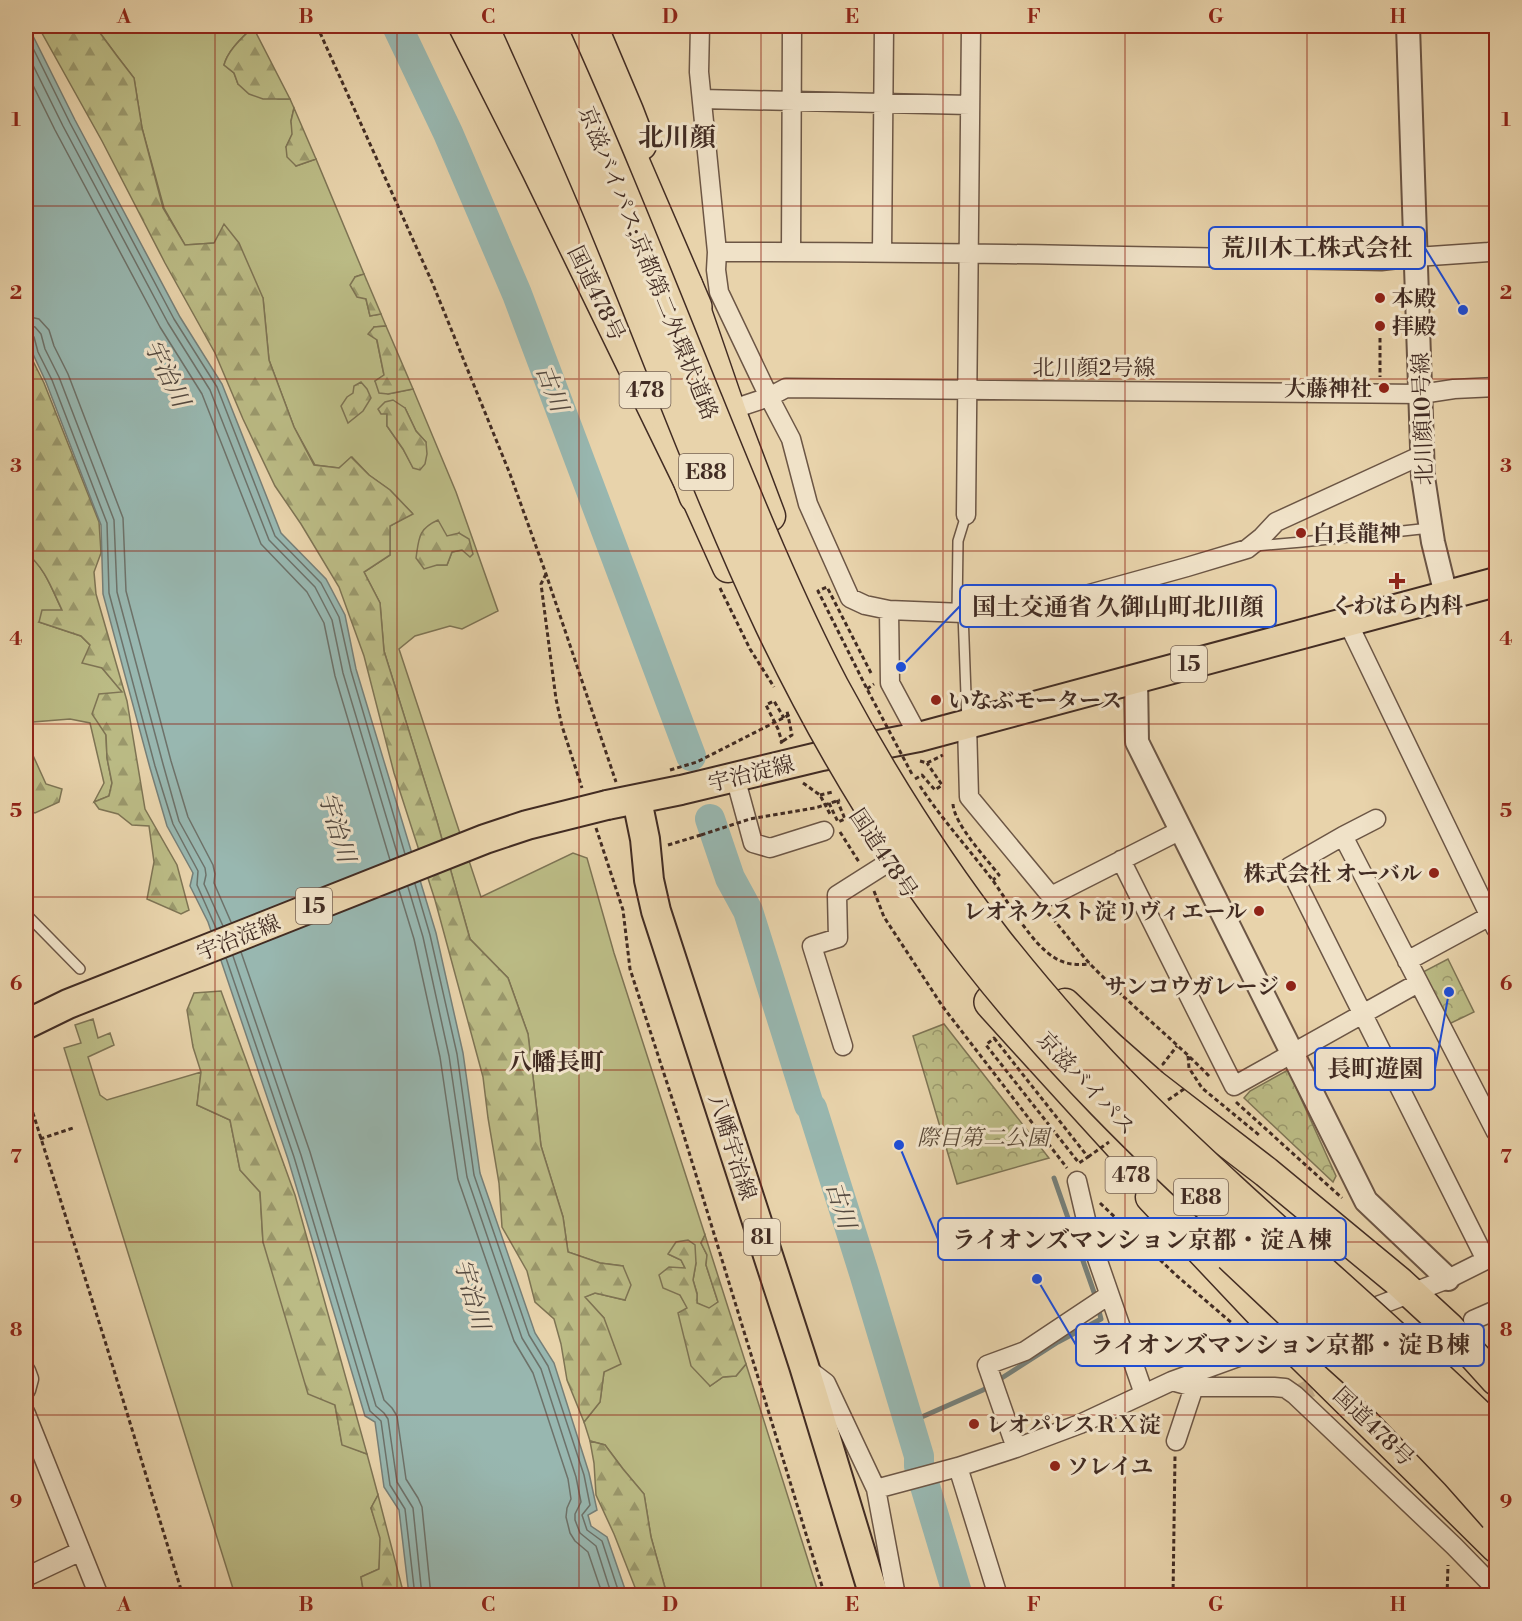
<svg xmlns="http://www.w3.org/2000/svg" width="1522" height="1621" font-family="'Libre Bodoni','Noto Serif JP',serif">
	<style>
		.grass { fill: #bbbb85; stroke: #7e7454; stroke-width: 1.5; fill-rule: evenodd }
		.forest { fill: url(#forest-firs); stroke: #7e7454; stroke-width: 1.5 }
		.park { fill: url(#park-crowns); stroke: #7e7454; stroke-width: 1.5 }
		.water { fill: #98b7b0; stroke: #767f78; stroke-width: 1.5 }
		.lines { fill: none; stroke-linecap: round; stroke-linejoin: round }
		.shore { stroke: #6d726a; stroke-width: 1.5 }
		.stream { stroke: #767f78; stroke-width: 5 }
		.river { stroke: #98b7b0; stroke-width: 30 }
		.minor-tunnel { stroke: #c7b290; stroke-width: 18; stroke-dasharray: 18 9; stroke-linecap: butt }
		.service-casing { stroke: #6c5645; stroke-width: 12 }
		.minor-casing { stroke: #6c5645; stroke-width: 21 }
		.tertiary-casing { stroke: #6c5645; stroke-width: 26 }
		.primary-casing { stroke: #422c23; stroke-width: 32 }
		.trunk-casing { stroke: #422c23; stroke-width: 33 }
		.motorway-casing { stroke: #422c23; stroke-width: 36 }
		.path { stroke: #422c23; stroke-width: 3; stroke-dasharray: 4.5 3; stroke-linecap: butt }
		.service { stroke: #f0e2c8; stroke-width: 9 }
		.minor { stroke: #f0e2c8; stroke-width: 18 }
		.tertiary { stroke: #f0e2c8; stroke-width: 22 }
		.primary { stroke: #e8d3ab; stroke-width: 28 }
		.trunk { stroke: #e8d3ab; stroke-width: 30 }
		.motorway { stroke: #e8d3ab; stroke-width: 33 }
		.primary-bridge-casing { stroke: #422c23; stroke-width: 32; stroke-linecap: butt }
		.motorway-bridge-casing { stroke: #422c23; stroke-width: 36; stroke-linecap: butt }
		.path-bridge { stroke: #422c23; stroke-width: 3; stroke-dasharray: 4.5 3; stroke-linecap: butt }
		.primary-bridge { stroke: #e8d3ab; stroke-width: 28 }
		.motorway-bridge { stroke: #e8d3ab; stroke-width: 33 }
		.grid { fill: none; stroke: #8f2418; stroke-width: 1.5; stroke-opacity: 0.55 }
		.poi-dot { fill: #8f2418; stroke: #f0e2c8; stroke-width: 2 }
		.labels { text-anchor: middle; stroke-width: 6; stroke-linejoin: round; paint-order: stroke }
		.shield { fill: #f0e2c8; stroke: #766354; stroke-width: 1.5 }
		.shield-label { font-size: 21px; font-weight: bold; fill: #422c23 }
		.street-label { font-size: 22px; fill: #422c23; stroke: #f0e2c8 }
		.poi-label { font-size: 22px; font-weight: bold; fill: #422c23; stroke: #f0e2c8; text-anchor: start }
		.park-label { font-size: 22px; font-style: italic; fill: #5a4937; stroke: #f0e2c8 }
		.water-label { font-size: 24px; font-style: italic; fill: #53483f; stroke: #f0e2c8 }
		.neighbourhood-label { font-size: 24px; font-weight: bold; fill: #422c23; stroke: #f0e2c8 }
		.quarter-label { font-size: 26px; font-weight: bold; fill: #422c23; stroke: #f0e2c8 }
		.leader { fill: none; stroke: #1d4ed8; stroke-width: 2 }
		.callout-dot { fill: #1d4ed8; stroke: #f0e2c8; stroke-width: 2 }
		.callout { fill: #f0e2c8; stroke: #1d4ed8; stroke-width: 2 }
		.callout-label { font-size: 24px; text-anchor: middle; font-weight: bold; fill: #422c23 }
		.neatline { fill: none; stroke: #8f2418; stroke-width: 2 }
		.grid-label { font-size: 20px; text-anchor: middle; font-weight: bold; fill: #8f2418 }
	</style>
	<defs>
		<pattern id="forest-firs" width="22" height="20" patternUnits="userSpaceOnUse" patternTransform="scale(1.5)"><rect width="22" height="20" fill="#bbbb85"/><path d="M5 1l3.5 6h-7zM16 11l3.5 6h-7z" fill="#9a986c"/></pattern>
		<pattern id="park-crowns" width="20" height="18" patternUnits="userSpaceOnUse" patternTransform="scale(1.5)"><rect width="20" height="18" fill="#bbbb85"/><path d="M2 6a3 3 0 1 1 6 0M12 15a3 3 0 1 1 6 0" fill="none" stroke="#9a986c"/></pattern>
	</defs>
	<rect width="100%" height="100%" fill="#e8d3ab"/>
	<filter id="stains"><feTurbulence type="fractalNoise" baseFrequency=".00333" numOctaves="4"/><feColorMatrix values="0 0 0 0 .2 0 0 0 0 .09 0 0 0 0 .02 0 0 0 .5 -.17"/></filter>
	<radialGradient id="worn" r=".72"><stop offset=".6" stop-color="#630" stop-opacity="0"/><stop offset="1" stop-color="#630" stop-opacity=".3"/></radialGradient>
	<path class="grass" d="M96,26h156l1,1c-11,11 -25,23 -29,38l10,8 4,11 40,15h12l4,9 -3,13 2,12 -7,14 10,19 20,-7 48,115 -9,3 11,22 4,17 11,-2 5,12 -12,1 10,48 -9,6 13,13 25,-5 43,103 42,119 -36,18 -12,-3 -35,10 -16,13 82,248 92,-44 14,5 27,95 91,282 -4,8 6,12 -1,10 12,37 -9,7 -12,-6v-10l-4,-13 3,-17 -28,-9 13,6 4,8 -5,27 8,13 22,78 13,-9 13,-1 10,-12 73,231h-152l-16,-58 -7,-43 -21,-25 -18,-24 -15,-4 -6,-19 16,-20 4,-30v-54l-20,-21 11,-4 30,7 -2,-34 -23,-3 -32,-11 -5,-35 -22,-71 -13,-112 -20,-56 -38,-39 -34,-121 -52,-167 -4,-48 -16,-31 26,-17v-29l22,-13 -22,-23 -21,-15 -17,-18 -13,11 -24,-3 -21,-38 -25,-67 -6,-62 -49,-55 -29,2 -21,-37 -22,-80 -8,-50 -17,-22 -17,-23zM405,408l11,23 10,11 -13,25 -10,-18 -16,-23v-12zM459,533l3,17 -10,2 -5,13h-10z
		M26,553c19,14 26,37 36,57l-23,12 42,14 9,9 12,23 21,24 -17,43 1,23 5,25 -3,13 -15,6 10,-19 -14,-60 -20,-4 -37,3 -7,10z
		M93,1019l5,19 12,-5 4,12 -26,12 12,38 7,5 94,-28 -4,33 33,15 10,50 20,22 3,50 72,163 7,39 25,10 11,41 -7,13 10,30 -2,31 -18,8 3,18h-129l-171,-547 17,-5 -6,-18z"/>
	<path class="forest" d="M38,26h58l4,7 17,23 17,22 8,50 21,80 22,37 29,-2 10,-19 15,19 24,55 6,62 25,67 20,38 25,3 12,-11 18,18 21,15 23,24 -23,12v29l-26,17 16,31 4,48 52,167 34,121 38,39 20,56 13,112 22,71 5,35 32,11 23,3 8,19 -6,15 -30,-7 -10,4 19,21 17,46 -17,8 -4,30 -16,20 -17,-42 -6,-36 -7,-25 -19,-17 -8,-31 -25,-44 -3,-44 -11,-65 -5,-41 -48,-177 -41,-127 -30,-117 -25,-69 -38,-63 -26,-38 -32,-67 -28,-66 -50,-90 -63,-122z
		M253,27l37,72h-27l-14,-5 -11,-10 -4,-11 -10,-8c4,-15 18,-27 29,-38z
		M294,108l22,51 -20,7 -9,-9 -1,-10 6,-13 -1,-13z
		M364,274l17,40 -11,2 -4,-17 -9,-2 -7,-12 5,-8z
		M386,326l27,63 -25,5 -9,-1 -4,-12 9,-6 -7,-35 -9,-6 6,-7z
		M26,337l5,20 13,26 55,139 2,31 -7,19 2,22 31,107 18,108 32,56 12,45 -8,4 -34,-15 7,-37 -5,-36 -17,-1 -14,-11 -19,-5 -5,-7 15,-6 3,-13 -5,-25 -1,-23 -14,-21 7,-20 23,-2 -20,-24 -20,-5 8,-18 -9,-9 -42,-14 3,-12h20c-10,-21 -18,-44 -36,-57z
		M361,382l6,7 4,9 -8,13 -15,12 -7,-17 6,-9 6,-4 1,-7z
		M393,400l12,8 11,23 10,11 1,12 -2,10 -5,6 -7,-2 -10,-19 -16,-23v-12h-6l-3,-5 7,-7z
		M438,520l9,16 12,-3 10,6 4,15 -3,3 -8,-7 -10,2 -5,13h-10l-13,4 -8,-11c3,-20 2,-29 22,-38z
		M26,740l20,44 16,5 -3,13 -24,11 -9,-3z
		M221,991l74,204 72,259 -25,-9 -7,-40 -27,-11 -45,-152 -3,-50 -20,-22 -10,-50 -33,-15 4,-33 -8,-25 -6,-37 7,-17z
		M705,1235l41,129 -10,12 -13,1 -13,9 -19,-20 -13,-53 9,-5 -7,-13 -17,-7 -4,-13 10,-8 16,1 -4,-8 -13,-6 8,-12 12,-2 7,5 1,18 -3,17 4,14v9l12,5 9,-6 -12,-37 1,-10 -6,-12z
		M590,1441l15,4 18,24 21,25 7,43 16,58h-29l-24,-61 -18,-39 -2,-32z
		M378,1495l26,100h-40l-3,-18 18,-8 1,-31 -9,-30z"/>
	<path class="park" d="M1448,959l26,53 -25,12 -26,-52z
		M944,1024l105,134 -92,26 -44,-148z
		M1288,1070l48,106 -3,6 -89,-84 6,-7z"/>
	<path class="water" d="M26,26h2l47,94 105,197 42,67 59,149 45,46 19,36 11,54 80,264 27,120 17,120 55,160 19,30 35,110 8,37 -9,5 3,11 16,11 20,58h-218l-10,-85 -15,-23 -9,-65 -10,-6 -77,-257 -80,-237 -18,-36 3,-13 -26,-47 -17,-58 -47,-174 -2,-69 -55,-143 -13,-28 -7,-24z"/>
	<g class="lines">
		<path class="shore" d="M26,34l44,89 104,196 43,68 58,149 46,47 18,34 12,54 54,183
			M26,51l37,75 105,197 42,67 59,150 46,47 17,33 11,53 55,183
			M26,71l29,59 105,197 42,67 59,150 46,48 17,31 11,53 55,184
			M26,316l13,3 10,11 5,16 14,28 55,144 3,73 45,170 17,56 25,48 2,9 -1,9 17,39
			M26,325l9,2 6,7 4,15 14,28 55,143 3,72 46,172 16,57 26,47 1,7 -2,9 19,42
			M26,333h4l4,4 4,15 14,28 55,143 2,70 46,173 18,58 25,47 -1,14 19,43
			M415,884l15,51 27,119 17,121 55,160 19,31 36,109 6,30 -8,10 5,15 15,11 18,55
			M408,887l15,50 26,119 18,121 55,161 19,31 35,108 5,25 -6,12v6l5,13 16,13 16,50
			M399,890l15,49 26,118 18,122 56,162 19,32 35,106 3,20 -4,9 -1,9 4,16 5,8 13,11 15,44
			M241,952l69,200 74,248 8,8 5,8 9,63 12,19 4,9 9,89
			M233,956l68,199 75,251 8,7 4,6 9,63 16,26 9,88
			M226,958l68,199 76,254 11,10 9,64 15,24 10,87"/>
		<path class="stream" d="M1054,1178l42,120
			M908,1423l75,-33 75,-48 43,-23 -3,-12"/>
		<path class="river" d="M397,26l51,107 69,161 174,462
			M710,819l20,59 18,33 61,194 3,3 52,165 55,183v10l39,130"/>
		<path class="minor-tunnel" d="M1401,1350l55,-23
			M1295,1395l39,-17"/>
		<g class="service-casing">
			<path id="service" d="M1255,546l47,-4 128,-14
				M957,613l1,-72 8,-26
				M963,613l4,109
				M26,914l54,55"/>
		</g>
		<g class="minor-casing">
			<path id="minor" d="M700,26l-1,46 18,180 -1,18 3,22 50,105 22,42 17,65 42,94 15,7 24,5 74,3 48,-5 71,-12 105,-29 60,-18 15,-12 14,-15 146,-67
				M702,99l268,6
				M717,252c221,-1 442,5 664,9l35,-4 73,-5 7,-2
				M791,252l1,-226
				M882,252l2,-226
				M730,410l39,-13 17,-9 635,6 33,-5 42,-2
				M966,515l5,-489
				M889,610l1,73 29,54
				M1347,621l149,308
				M967,724l2,73 82,99 130,-66
				M735,777l18,66 17,5 54,-17
				M1376,819l-33,17 -54,31 197,393
				M1343,836l153,296
				M1121,860l113,226 184,-103
				M1407,961l83,-45
				M843,1046l-31,-100 26,-8 -1,-43 52,-33
				M1077,1181l14,60 53,153
				M1359,1313l89,-34 48,-24
				M1473,1320l23,-10
				M805,1367l21,16 50,106 20,107
				M26,1371l3,8 -3,11
				M1172,1381l22,6h80l11,1 10,7 159,151 42,43
				M26,1414l73,182
				M1176,1441l18,-54
				M1016,1448l-29,-83 38,-14 84,-56
				M958,1467l40,129
				M876,1489l82,-22 58,-19 64,-24 92,-43 122,-44
				M26,1577l55,-26"/>
		</g>
		<g class="tertiary-casing">
			<path id="tertiary" d="M1408,26l15,451 10,65 13,53
				M1136,678l1,64 229,459 82,78"/>
		</g>
		<g class="primary-casing">
			<path id="primary" d="M637,800l8,39 4,41 7,31 148,455 70,230
				M607,805l74,-15 141,-34 97,-19 577,-155"/>
		</g>
		<g class="trunk-casing">
			<path id="trunk" d="M464,26l73,144 159,326 32,71
				M592,26l36,85 13,34
				M687,285l43,125 40,106
				M1065,1004l46,44 42,37 113,87 133,110 50,46 47,52
				M1151,1197l135,143 210,207"/>
		</g>
		<g class="motorway-casing">
			<path id="motorway" d="M495,26l61,127 65,151
				M571,26l43,93 81,188
				M669,424l27,72
				M991,1002l152,167 67,66"/>
		</g>
		<path class="path" d="M317,26l115,256 78,192 36,100 70,208
			M1380,338v39
			M546,574l-5,10 15,115 6,27 20,62
			M720,588l30,61 24,38
			M867,689l7,-5
			M783,741l9,-6 -5,-24
			M780,743l2,-1 -4,-13 -12,-24 8,-4 10,17
			M920,761l7,2 16,-8
			M915,779l7,-4 13,15 7,-5 -15,-22
			M803,783l17,12 11,21
			M820,795l13,-3
			M829,803l9,19 7,-3 -8,-19
			M953,804c1,20 33,54 46,71l-6,5
			M596,828l27,82 7,59 51,157 144,470
			M840,832l19,30
			M668,845l33,-10
			M874,891l10,26 59,90 124,161
			M1048,913c15,17 29,37 44,53 38,39 80,72 118,111
			M994,1038l94,119 -9,6 -93,-118z
			M1188,1056l1,12 13,20 57,47
			M1164,1065l-1,-1 14,-18
			M26,1091l79,250 78,255
			M1236,1102l106,96
			M40,1139l33,-11
			M1100,1203l77,73 70,60
			M1173,1596l2,-140
			M1447,1596l1,-31"/>
		<use href="#service" class="service"/>
		<use href="#minor" class="minor"/>
		<use href="#tertiary" class="tertiary"/>
		<use href="#primary" class="primary"/>
		<use href="#trunk" class="trunk"/>
		<use href="#motorway" class="motorway"/>
		<g class="primary-bridge-casing">
			<path id="primary-bridge" d="M27,1024l41,-20 417,-165 42,-14 80,-20"/>
		</g>
		<g class="motorway-bridge-casing">
			<path id="motorway-bridge" d="M519,26c30,67 61,135 89,204 54,131 103,266 164,395 56,117 125,231 205,333 79,101 170,191 265,277 53,48 106,95 159,143 32,30 65,60 95,93
				M549,26c56,123 106,250 157,376 39,96 78,193 126,285 48,89 102,175 164,255 43,54 89,107 138,156 30,31 62,60 94,90 89,82 182,161 268,246
				M1231,1255l87,82 70,63 70,73 38,43"/>
		</g>
		<path class="path-bridge" d="M871,673l-44,-86 -9,4 49,98 46,87
			M670,770l27,-8 94,-48
			M920,786c21,32 48,62 71,92 17,23 40,66 64,80 11,7 23,7 35,6
			M701,835l49,-16 65,-11 25,-8
			M1168,1100l16,-11
			M1088,1157l21,-15"/>
		<use href="#primary-bridge" class="primary-bridge"/>
		<use href="#motorway-bridge" class="motorway-bridge"/>
	</g>
	<path class="grid" d="M215,26v1570M397,26v1570M579,26v1570M761,26v1570M943,26v1570M1125,26v1570M1307,26v1570M26,206h1470M26,379h1470M26,551h1470M26,724h1470M26,897h1470M26,1070h1470M26,1242h1470M26,1415h1470"/>
	<g class="poi-dot">
		<circle cx="1380" cy="298" r="6"/>
		<circle cx="1380" cy="326" r="6"/>
		<circle cx="1384" cy="388" r="6"/>
		<circle cx="1301" cy="533" r="6"/>
		<path d="M1394 572h6v6h6v6h-6v6h-6v-6h-6v-6h6z"/>
		<circle cx="936" cy="700" r="6"/>
		<circle cx="1434" cy="873" r="6"/>
		<circle cx="1259" cy="911" r="6"/>
		<circle cx="1291" cy="986" r="6"/>
		<circle cx="974" cy="1424" r="6"/>
		<circle cx="1055" cy="1466" r="6"/>
	</g>
	<g class="labels">
		<g class="shield">
			<rect x="619.5" y="372" width="51" height="36" rx="4.5"/>
			<rect x="679" y="454" width="54" height="36" rx="4.5"/>
			<rect x="1171" y="646" width="36" height="36" rx="4.5"/>
			<rect x="296" y="888" width="36" height="36" rx="4.5"/>
			<rect x="1105.5" y="1157" width="51" height="36" rx="4.5"/>
			<rect x="1174" y="1179" width="54" height="36" rx="4.5"/>
			<rect x="744" y="1219" width="36" height="36" rx="4.5"/>
		</g>
		<g class="shield-label">
			<text x="645" y="397">478</text>
			<text x="706" y="479">E88</text>
			<text x="1189" y="671">15</text>
			<text x="314" y="913">15</text>
			<text x="1131" y="1182">478</text>
			<text x="1201" y="1204">E88</text>
			<text x="762" y="1244">81</text>
		</g>
		<g class="street-label">
			<text transform="translate(649 263) rotate(68)" y="8">京滋バイパス;京都第二外環状道路</text>
			<text transform="translate(597 293) rotate(64)" y="8">国道478号</text>
			<text x="1094" y="375">北川顔2号線</text>
			<text transform="translate(1422 419) rotate(-92)" y="8">北川顔10号線</text>
			<text transform="translate(751 773) rotate(-14)" y="8">宇治淀線</text>
			<text transform="translate(884 853) rotate(56)" y="8">国道478号</text>
			<text transform="translate(238 937) rotate(-22)" y="8">宇治淀線</text>
			<text transform="translate(1087 1083) rotate(47)" y="8">京滋バイパス</text>
			<text transform="translate(733 1147) rotate(72)" y="8">八幡宇治線</text>
			<text transform="translate(1374 1426) rotate(44)" y="8">国道478号</text>
		</g>
		<g class="poi-label">
			<text x="1392" y="306">本殿</text>
			<text x="1392" y="334">拝殿</text>
			<text x="1372" y="396" text-anchor="end">大藤神社</text>
			<text x="1313" y="541">白長龍神</text>
			<text x="1397" y="613" text-anchor="middle">くわはら内科</text>
			<text x="948" y="708">いなぶモータース</text>
			<text x="1422" y="881" text-anchor="end">株式会社 オーバル</text>
			<text x="1247" y="919" text-anchor="end">レオネクスト淀リヴィエール</text>
			<text x="1279" y="994" text-anchor="end">サンコウガレージ</text>
			<text x="986" y="1432">レオパレスＲＸ淀</text>
			<text x="1067" y="1474">ソレイユ</text>
		</g>
		<g class="park-label">
			<text x="983" y="1145">際目第二公園</text>
		</g>
		<g class="water-label">
			<text transform="translate(167 373) rotate(64)" y="8">宇治川</text>
			<text transform="translate(552 388) rotate(69)" y="8">古川</text>
			<text transform="translate(337 827) rotate(73)" y="8">宇治川</text>
			<text transform="translate(841 1205) rotate(73)" y="8">古川</text>
			<text transform="translate(472 1294) rotate(74)" y="8">宇治川</text>
		</g>
		<g class="neighbourhood-label">
			<text x="556" y="1070">八幡長町</text>
		</g>
		<g class="quarter-label">
			<text x="677" y="146">北川顔</text>
		</g>
	</g>
	<path class="leader" d="M1463 310L1425 248M901 667L960 606M1449 992L1435 1069M899 1145L938 1239M1037 1279L1076 1345"/>
	<g class="callout-dot">
		<circle cx="1463" cy="310" r="6"/>
		<circle cx="901" cy="667" r="6"/>
		<circle cx="1449" cy="992" r="6"/>
		<circle cx="899" cy="1145" r="6"/>
		<circle cx="1037" cy="1279" r="6"/>
	</g>
	<g class="callout">
		<rect x="1209" y="227" width="216" height="42" rx="6"/>
		<rect x="960" y="585" width="316" height="42" rx="6"/>
		<rect x="1315" y="1048" width="120" height="42" rx="6"/>
		<rect x="938" y="1218" width="408" height="42" rx="6"/>
		<rect x="1076" y="1324" width="408" height="42" rx="6"/>
	</g>
	<g class="callout-label">
		<text x="1317" y="256">荒川木工株式会社</text>
		<text x="1118" y="615">国土交通省 久御山町北川顔</text>
		<text x="1375" y="1077">長町遊園</text>
		<text x="1142" y="1248">ライオンズマンション京都・淀Ａ棟</text>
		<text x="1280" y="1353">ライオンズマンション京都・淀Ｂ棟</text>
	</g>
	<rect width="1522" height="1621" fill="none" stroke="#e8d3ab" stroke-width="66"/>
	<rect x="33" y="33" width="1456" height="1555" class="neatline"/>
	<g class="grid-label">
		<text x="124" y="23">A</text>
		<text x="306" y="23">B</text>
		<text x="488" y="23">C</text>
		<text x="670" y="23">D</text>
		<text x="852" y="23">E</text>
		<text x="1034" y="23">F</text>
		<text x="1216" y="23">G</text>
		<text x="1398" y="23">H</text>
		<text x="16" y="126">1</text>
		<text x="1506" y="126">1</text>
		<text x="16" y="299">2</text>
		<text x="1506" y="299">2</text>
		<text x="16" y="472">3</text>
		<text x="1506" y="472">3</text>
		<text x="16" y="645">4</text>
		<text x="1506" y="645">4</text>
		<text x="16" y="817">5</text>
		<text x="1506" y="817">5</text>
		<text x="16" y="990">6</text>
		<text x="1506" y="990">6</text>
		<text x="16" y="1163">7</text>
		<text x="1506" y="1163">7</text>
		<text x="16" y="1336">8</text>
		<text x="1506" y="1336">8</text>
		<text x="16" y="1508">9</text>
		<text x="1506" y="1508">9</text>
		<text x="124" y="1611">A</text>
		<text x="306" y="1611">B</text>
		<text x="488" y="1611">C</text>
		<text x="670" y="1611">D</text>
		<text x="852" y="1611">E</text>
		<text x="1034" y="1611">F</text>
		<text x="1216" y="1611">G</text>
		<text x="1398" y="1611">H</text>
	</g>
	<rect width="100%" height="100%" filter="url(#stains)"/>
	<rect width="100%" height="100%" fill="url(#worn)"/>
</svg>
